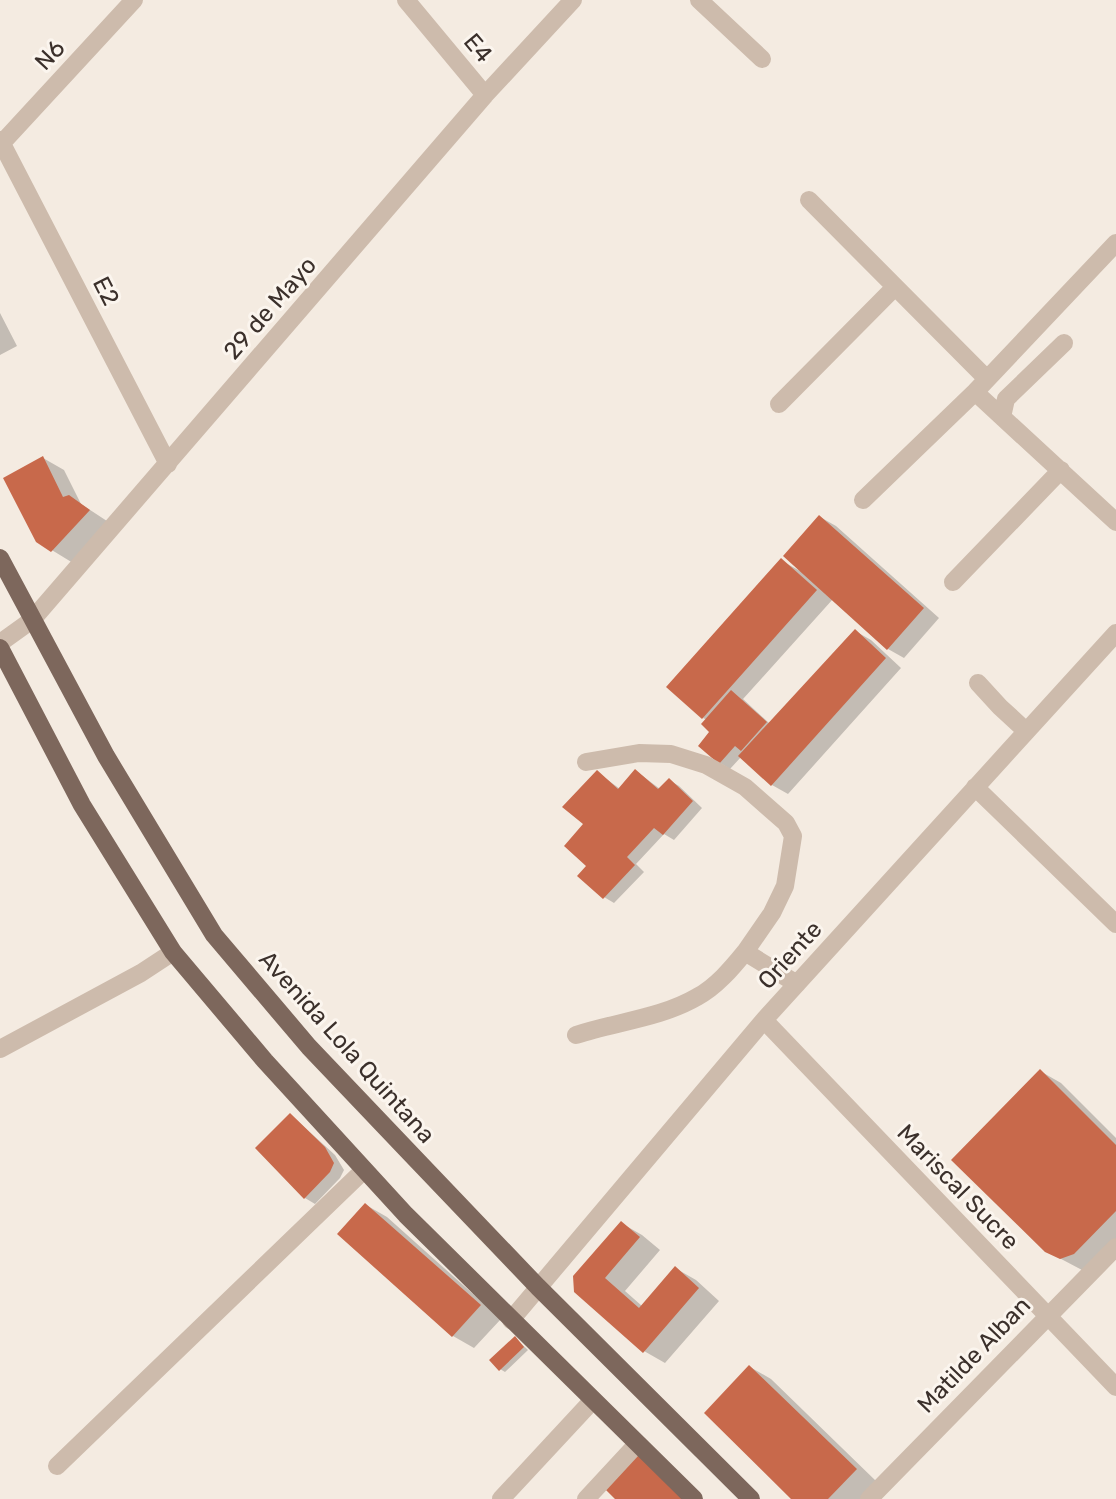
<svg xmlns="http://www.w3.org/2000/svg" width="1116" height="1499" font-family="Rubik,sans-serif">
	<style>
		.shadow { fill: #0003 }
		.building { fill: #c8694b }
		.lines { fill: none; stroke-linecap: round; stroke-linejoin: round }
		.minor { stroke: #cdbbac; stroke-width: 18 }
		.major { stroke: #7d675c; stroke-width: 18 }
		.labels { text-anchor: middle; stroke-width: 6; stroke-linejoin: round; paint-order: stroke }
		.street-label { font-size: 24px; fill: #3b302b; stroke: #fbf5ee }
	</style>
	<rect width="100%" height="100%" fill="#f4ebe1"/>
	<path class="shadow" d="M0,313l17,33 -17,9z
		M43,458l21,12 17,34 29,19 -37,40 -36,-22z
		M820,517l16,9 103,92 -35,40 -16,-9 -55,-50 -90,100 27,25 85,-93 16,9 30,28 -113,126 -16,-9 -31,-28 -11,12 -10,-6 -8,-31 -5,-12 -4,-2 79,-157 18,10z
		M636,771l24,18 9,-9 10,6 23,22 -28,32 -10,-6 -28,30 8,8 -30,31 -10,-6 -15,-31 -4,-43 12,-51 23,17z
		M1040,1071l21,12 55,55v106l-34,26 -36,-19z
		M291,1115l44,40 9,15 -4,8 -25,26 -10,-6z
		M366,1205l21,12 114,102 -27,29 -21,-12 -113,-102z
		M621,1223l21,12 18,15 -35,41 17,15 33,-38 21,12 23,21 -54,62 -21,-12 -69,-60z
		M515,1338l13,12 -23,22 -5,-3z
		M750,1367l21,12 106,103 -17,17h-66z"/>
	<path class="building" d="M43,456l20,41 6,-2 21,15 -39,42 -15,-10 -33,-64z
		M819,515l105,93 -37,42 -104,-94z
		M781,558l36,32 -115,129 -36,-32z
		M855,629l31,29 -115,128 -33,-30z
		M731,690l36,32 -26,29 -6,-5 -16,18 -21,-18 11,-14 -8,-8z
		M635,769l23,20 11,-11 24,23 -30,34 -9,-7 -27,29 8,8 -32,34 -26,-23 9,-10 -22,-20 19,-22 -21,-17 35,-37 21,19z
		M1040,1069l76,76v66l-42,43 -14,5 -15,-7 -94,-92z
		M290,1113l35,34 9,16 -4,9 -26,27 -49,-51z
		M365,1203l116,102 -29,32 -115,-103z
		M621,1221l19,16 -35,41 34,30 36,-42 24,22 -56,65 -69,-61 -1,-16z
		M515,1336l9,11 -25,24 -10,-11z
		M749,1365l108,104 -29,30h-37l-87,-86z
		M639,1453l47,46h-71l-10,-10z"/>
	<g class="lines">
		<path class="minor" d="M406,0l79,95
			M699,0l63,59
			M0,140l168,324
			M2,143l132,-143
			M809,200l178,179
			M975,392l141,130
			M779,404l116,-117
			M1002,417l4,-18 58,-56
			M863,500l112,-108 141,-149
			M953,582l108,-112
			M0,643l32,-23 453,-525 88,-95
			M978,683l22,24 26,24
			M586,762l53,-9 32,1 35,11 39,22 41,36 7,13 -8,50 -13,27 -27,39 52,32
			M975,787l141,137
			M764,1020l352,367
			M576,1035c39,-13 85,-17 121,-38 19,-10 35,-29 48,-45
			M0,1049l141,-76 32,-21
			M511,1320l253,-300 352,-387
			M57,1466l307,-296
			M501,1499l92,-99
			M586,1499l51,-55
			M869,1499l247,-252"/>
		<path class="major" d="M0,558l106,198 108,179 95,112 100,105 129,135 213,212
			M0,648l82,157 91,147 92,109 141,154 288,284"/>
	</g>
	<g class="labels">
		<g class="street-label">
			<text transform="translate(478 48) rotate(50)" y="8">E4</text>
			<text transform="translate(50 55) rotate(-47)" y="8">N6</text>
			<text transform="translate(106 291) rotate(63)" y="8">E2</text>
			<text transform="translate(270 308) rotate(-49)" y="8">29 de Mayo</text>
			<text transform="translate(790 955) rotate(-48)" y="8">Oriente</text>
			<text transform="translate(347 1047) rotate(48)" y="8">Avenida Lola Quintana</text>
			<text transform="translate(958 1187) rotate(46)" y="8">Mariscal Sucre</text>
			<text transform="translate(974 1355) rotate(-46)" y="8">Matilde Alban</text>
		</g>
	</g>
</svg>
